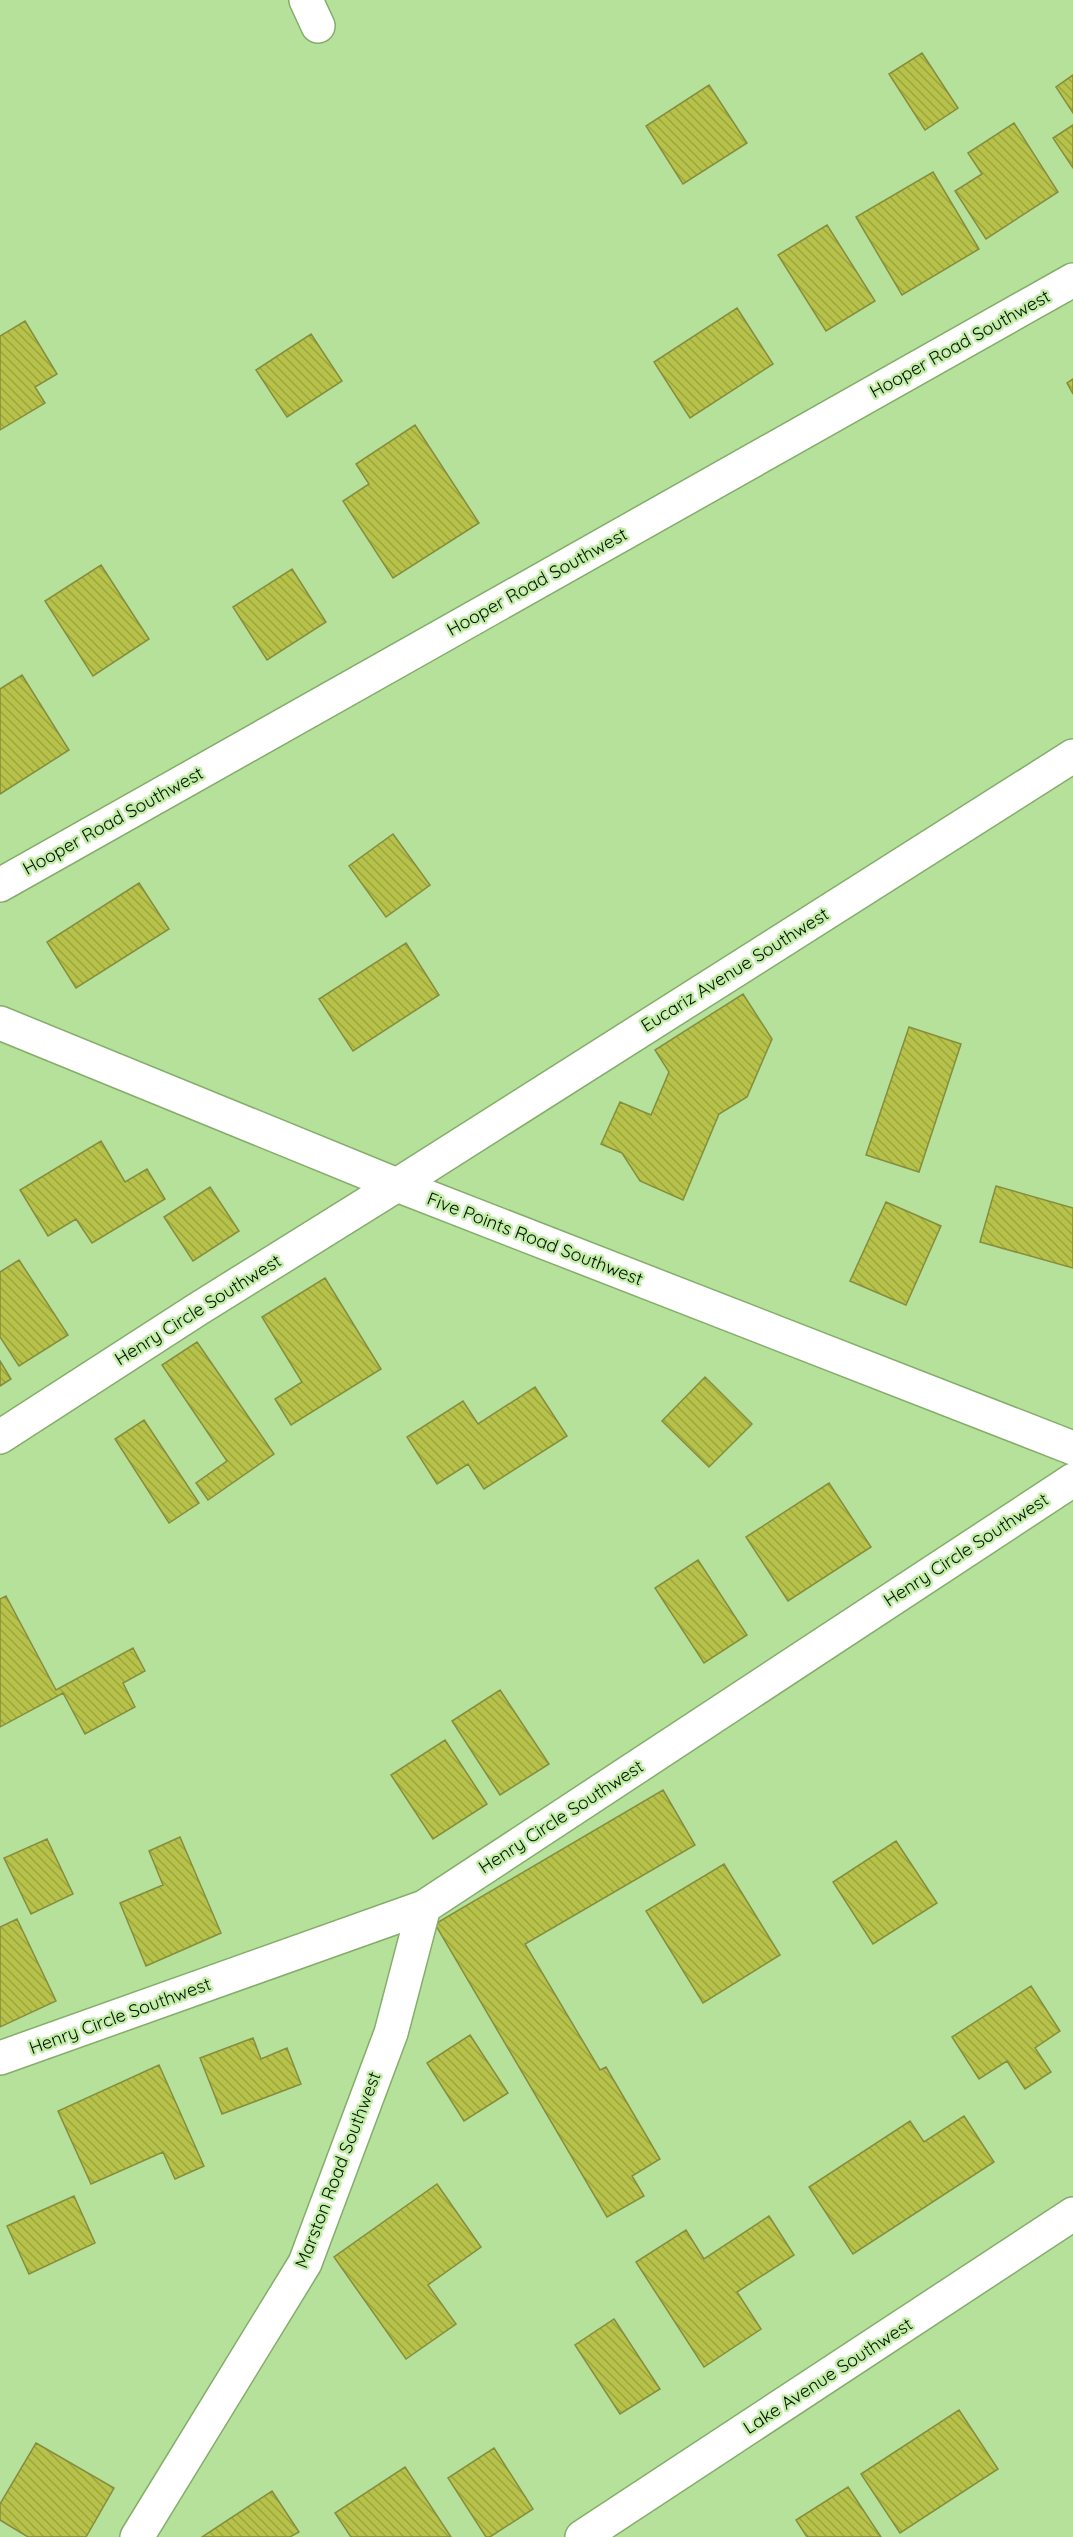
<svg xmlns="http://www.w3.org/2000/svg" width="1073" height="2537" font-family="Quicksand,sans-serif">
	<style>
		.building { fill: url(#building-back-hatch); stroke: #858d3e; stroke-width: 1.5 }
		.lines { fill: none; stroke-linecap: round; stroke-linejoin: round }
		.street-casing { stroke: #84ad6a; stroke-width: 36 }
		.secondary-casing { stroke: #84ad6a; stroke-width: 36 }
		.street { stroke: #fff; stroke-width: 33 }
		.secondary { stroke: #fff; stroke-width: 33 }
		.labels { text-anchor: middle; stroke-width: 5; stroke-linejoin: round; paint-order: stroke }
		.street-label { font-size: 18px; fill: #030f00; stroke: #c3eea8 }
	</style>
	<defs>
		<pattern id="building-back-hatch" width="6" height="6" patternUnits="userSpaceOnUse" patternTransform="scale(1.5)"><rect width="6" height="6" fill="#b7c24a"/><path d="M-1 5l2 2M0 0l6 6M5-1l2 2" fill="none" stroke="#9ca63f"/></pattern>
	</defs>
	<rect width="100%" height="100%" fill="#b6e19b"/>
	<path class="building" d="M922,53l36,55 -33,22 -36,-56z
		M1073,75v38l-17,-26z
		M709,85l38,58 -64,41 -37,-58z
		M1014,123l44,69 -72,47 -31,-48 27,-17 -14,-21z
		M1073,125v43l-20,-30z
		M933,172l46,77 -77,46 -46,-78z
		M827,225l48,76 -49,30 -48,-76z
		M737,308l36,56 -83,54 -36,-56z
		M25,321l32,53 -22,13 10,16 -45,27v-94z
		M311,334l31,47 -55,36 -31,-47z
		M1073,379v15l-6,-11z
		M415,425l64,98 -86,55 -50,-77 26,-17 -13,-20z
		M101,565l48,74 -56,37 -48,-75z
		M292,569l34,53 -59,38 -34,-53z
		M22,675l47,75 -69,44v-105z
		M393,834l37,51 -44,32 -37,-51z
		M139,883l30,46 -93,59 -29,-46z
		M406,943l33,52 -86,56 -34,-52z
		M743,994l29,45 -25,58 -28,17 -36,86 -43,-19 -18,-28 -21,-9 19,-42 31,13 18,-43 -14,-22z
		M909,1027l52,17 -42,128 -53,-17z
		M101,1141l24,41 22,-13 18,30 -73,44 -16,-24 -28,17 -28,-46z
		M996,1186l77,22v60l-93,-26z
		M210,1187l29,44 -46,30 -29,-44z
		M886,1202l55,24 -35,79 -56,-24z
		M19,1260l49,75 -49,31 -19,-29v-65z
		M325,1278l56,91 -90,56 -16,-26 27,-17 -40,-65z
		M197,1342l77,112 -66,46 -12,-17 31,-22 -65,-96z
		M0,1361l11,18 -11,7z
		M705,1377l47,47 -43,43 -47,-46z
		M535,1387l32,49 -83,53 -16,-25 -31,20 -30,-47 56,-36 15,23z
		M144,1420l55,83 -30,20 -54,-84z
		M829,1483l42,64 -83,54 -42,-64z
		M698,1560l49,75 -43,28 -49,-75z
		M6,1596l50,94 77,-42 12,23 -22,12 12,24 -50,27 -22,-41 -63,34v-128z
		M500,1690l49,74 -49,31 -48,-74z
		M445,1740l42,64 -54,35 -42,-64z
		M663,1790l32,55 -170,99 75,126 6,-3 54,92 -28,17 12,20 -37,21 -172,-293z
		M180,1837l41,96 -75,33 -26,-63 43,-18 -14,-34z
		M47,1839l26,55 -42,20 -27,-56z
		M896,1841l41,62 -64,41 -40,-62z
		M724,1864l56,91 -77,48 -57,-92z
		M17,1919l39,82 -56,26v-100z
		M1031,1986l29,45 -25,17 16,24 -26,17 -18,-28 -28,18 -27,-42z
		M470,2035l38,58 -44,28 -37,-58z
		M253,2038l8,21 26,-11 14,36 -79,30 -22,-56z
		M159,2065l45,101 -29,13 -12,-27 -72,32 -33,-73z
		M964,2116l30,46 -141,92 -44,-67 101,-66 14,21z
		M437,2184l44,63 -53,38 28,39 -50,35 -72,-102z
		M74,2196l21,47 -66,31 -22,-48z
		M769,2216l25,39 -57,37 24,37 -57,38 -68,-105 50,-32 18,29z
		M614,2319l46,70 -40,25 -45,-69z
		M959,2410l39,59 -98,64 -39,-59z
		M36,2443l78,45 -28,49h-58l-28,-17v-16z
		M494,2448l39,61 -43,28h-4l-38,-59z
		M405,2467l46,70h-100l-16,-24z
		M848,2487l33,50h-74l-11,-17z
		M272,2491l27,41 -9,5h-88z"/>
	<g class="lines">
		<g class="street-casing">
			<path id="street" d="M306,0l12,26
				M0,885l1073,-605
				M0,1437l198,-128 199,-124 676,-429
				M0,2058l424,-151 649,-427
				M137,2537l168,-274 86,-230 33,-126
				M582,2537l491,-323"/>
		</g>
		<g class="secondary-casing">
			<path id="secondary" d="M0,1023l397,162 676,263"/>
		</g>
		<use href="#street" class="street"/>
		<use href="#secondary" class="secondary"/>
	</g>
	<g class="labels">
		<g class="street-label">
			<text transform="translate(960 344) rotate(-29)" y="6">Hooper Road Southwest</text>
			<text transform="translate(537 582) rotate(-29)" y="6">Hooper Road Southwest</text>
			<text transform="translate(113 821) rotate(-29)" y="6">Hooper Road Southwest</text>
			<text transform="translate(735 970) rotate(-32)" y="6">Eucariz Avenue Southwest</text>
			<text transform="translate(535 1239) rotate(21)" y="6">Five Points Road Southwest</text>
			<text transform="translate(198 1310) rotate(-32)" y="6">Henry Circle Southwest</text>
			<text transform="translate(966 1550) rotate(-33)" y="6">Henry Circle Southwest</text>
			<text transform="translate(561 1817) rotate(-33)" y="6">Henry Circle Southwest</text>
			<text transform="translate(120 2016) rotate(-20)" y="6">Henry Circle Southwest</text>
			<text transform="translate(338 2170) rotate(-69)" y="6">Marston Road Southwest</text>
			<text transform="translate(828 2376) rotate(-33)" y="6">Lake Avenue Southwest</text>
		</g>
	</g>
</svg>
